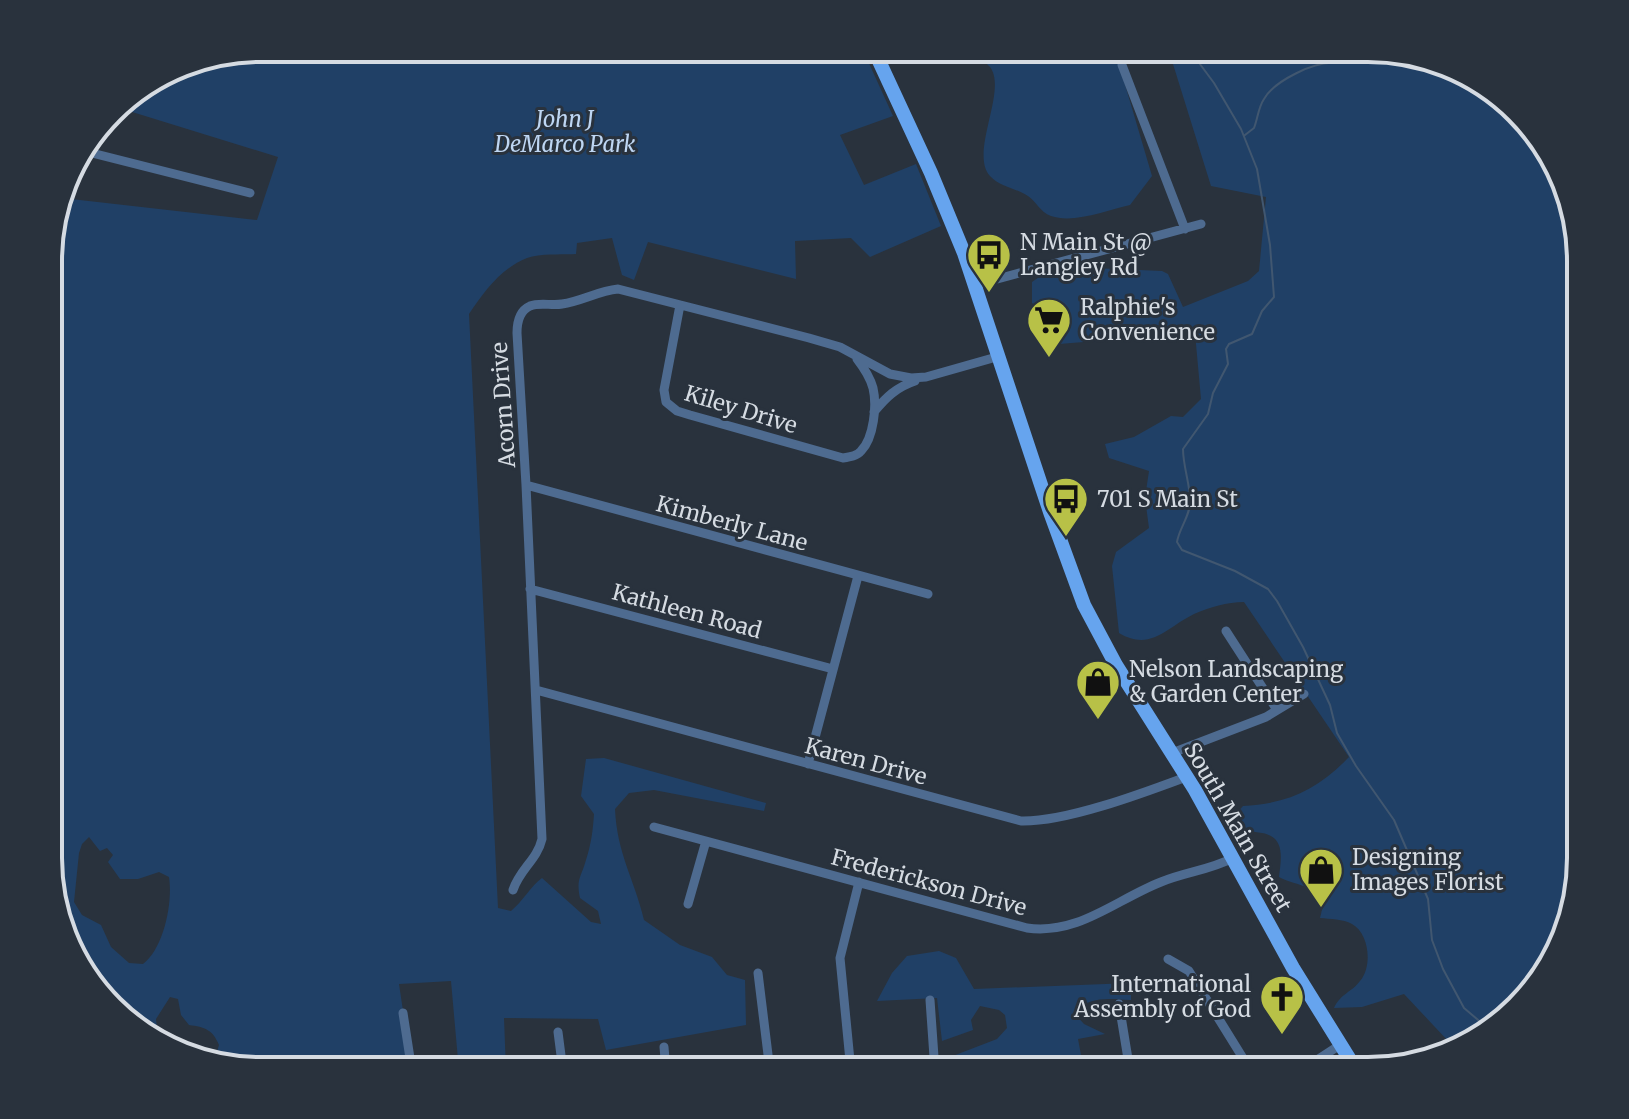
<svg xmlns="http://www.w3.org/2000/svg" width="1629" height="1119" font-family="Merriweather,serif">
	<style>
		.green { fill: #204066; fill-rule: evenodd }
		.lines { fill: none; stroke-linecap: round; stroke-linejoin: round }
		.stream { stroke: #415770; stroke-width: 2 }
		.minor { stroke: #4e6b90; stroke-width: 9 }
		.primary { stroke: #66a4ee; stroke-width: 14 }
		.labels { text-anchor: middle; stroke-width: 6; stroke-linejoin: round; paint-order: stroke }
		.park-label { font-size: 22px; font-style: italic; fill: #bed6f3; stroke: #29323d }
		.poi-label { font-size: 22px; fill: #d5dbe2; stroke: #29323d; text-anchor: start }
		.street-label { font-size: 22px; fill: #d5dbe2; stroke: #29323d }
		.rim { fill: none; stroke: #d5dbe2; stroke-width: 4 }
	</style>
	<rect width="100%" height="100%" fill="#29323d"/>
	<path class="green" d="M261,48h601l31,68 -53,19 24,50 52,-21 25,62 -71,31 -19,-19 -56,3 1,38 -148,-37 -14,38 -12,-5 -10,-37 -35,5 -1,11c-14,1 -36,-1 -49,4 -27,11 -43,34 -58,56l29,594 13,3c12,-10 19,-24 31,-33l49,44 10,2 -3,-13 -18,-13c-4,-19 1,-20 6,-38 5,-15 7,-30 8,-46l-13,-18 5,-37 18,-1 162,45 -2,8 -110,-21 -25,3 -14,16c2,45 19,69 29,111l36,25 32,12 15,18 18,5 1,45 -140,25 -8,-31 -94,-1 2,53h-47l-8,-90 -52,3 13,87h-164l-33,-13 4,-13c-6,-15 -14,-18 -30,-20l-8,-10 -3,-16 -8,-2 -14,22 1,9 -3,8 -22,-9 -56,-63 -26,-79v-652l12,-35 195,22 21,-63 -162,-50 5,-6 71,-42zM89,837l11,14 7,-3 6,7 -5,7 12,17h18l21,-7 10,5c4,25 -5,71 -26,87l-14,-1 -18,-16 -10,-22 -19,-10 -8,-13 5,-49 3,-9z
		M933,48h234l-51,6 36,122 -22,29c-23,5 -56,19 -79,11 -11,-4 -15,-15 -23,-20 -12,-8 -28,-9 -38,-20 -21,-23 18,-86 0,-109 -12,-15 -39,-12 -57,-19z
		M1168,48h213l116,44 62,74 22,82v623l-44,116 -63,52 -3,-5 -22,8 -45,-48 -42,13 -28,1c7,-15 17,-15 26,-27 13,-15 9,-48 -8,-57 -9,-5 -22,-5 -32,-6 10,-33 -20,-30 -41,-41 2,-18 7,-40 -17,-44 -9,-2 -17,-1 -26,-5l-1,-13 8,-9c44,-2 76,-17 106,-49l-105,-155c-17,0 -34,5 -50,12 -27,13 -43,38 -75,19l-7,-67 4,-14 33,-24 -4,-30 4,-27 -40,-13 -4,-14 29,-7 37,-21 12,1 18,-18 -6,-66 -136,11 -4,-25 -23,-16v-21l16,-11 21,-4 93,4 6,3 15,33 65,-26 11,-10 7,-74 -55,-11z
		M939,951l17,7 18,31 157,-6v17c-21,-1 -42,-5 -57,13l10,11 21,10 -27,5 6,32h-138l-1,-12 52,-20 10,-11 -2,-13 -6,-5 -19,-4 -9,14 2,10 -31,11 -5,-43 -60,3 15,-28 15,-17z"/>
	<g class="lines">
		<path class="stream" d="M1188,48l26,35 27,46 16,40 13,76 4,52 -12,14 -10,23 -23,10 -3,5 2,15 -15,29 -5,21 -25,35c0,17 7,35 7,51 1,15 -11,28 -13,42l5,8 53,21 33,18 9,12 26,46 27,58 7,28 19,33 38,54 34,79 4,41 11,29 21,39 20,17
			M1245,135l9,-7c4,-10 4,-20 10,-29 10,-18 51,-38 71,-36"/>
		<path class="minor" d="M1122,65l63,164
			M80,150l170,43
			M975,285l226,-61
			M680,305l-16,85 2,12 11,9 13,4 153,43c7,-1 14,-2 18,-7 13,-13 16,-46 12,-63 -3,-11 -9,-20 -16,-29
			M874,412c12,-15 23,-25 41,-31
			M526,485l402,109
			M530,589l303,80
			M1226,631l51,79
			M536,690l485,131c45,1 122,-28 165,-44
			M1172,753l94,-36 38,-23
			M808,764l50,-188
			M654,827l373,101c52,7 88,-28 134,-46 24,-10 49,-12 72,-24
			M513,890c7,-21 24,-30 29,-51l-16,-354 -9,-152c0,-11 2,-22 13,-27 10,-4 22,0 32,-2 20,-3 36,-13 56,-15l191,49 31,9 50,27 21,4 15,-1 74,-21
			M688,904l18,-63
			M1168,959l21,12 62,100
			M758,973l12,98
			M930,1000l5,71
			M1119,1004l11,67
			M403,1013l9,58
			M558,1032l5,39
			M664,1047l2,24
			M851,1071l-11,-113 19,-76
			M1300,1071l40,-26"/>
		<path class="primary" d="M873,48l58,125 33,80 86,259 34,93 32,60 79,125 98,178 64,103"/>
	</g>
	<defs>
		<g id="bus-pin" transform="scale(2.3)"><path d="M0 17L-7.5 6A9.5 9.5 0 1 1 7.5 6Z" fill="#b8c147" stroke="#29323d"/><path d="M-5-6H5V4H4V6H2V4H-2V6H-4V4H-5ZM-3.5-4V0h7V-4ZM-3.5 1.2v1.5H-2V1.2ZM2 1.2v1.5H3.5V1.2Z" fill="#111"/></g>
		<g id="supermarket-pin" transform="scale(2.3)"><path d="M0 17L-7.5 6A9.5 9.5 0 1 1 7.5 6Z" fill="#b8c147" stroke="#29323d"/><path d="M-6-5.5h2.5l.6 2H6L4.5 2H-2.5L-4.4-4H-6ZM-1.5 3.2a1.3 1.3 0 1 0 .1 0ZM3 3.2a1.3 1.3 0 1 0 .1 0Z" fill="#111"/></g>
		<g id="shop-pin" transform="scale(2.3)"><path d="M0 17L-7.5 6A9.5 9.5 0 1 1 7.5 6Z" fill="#b8c147" stroke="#29323d"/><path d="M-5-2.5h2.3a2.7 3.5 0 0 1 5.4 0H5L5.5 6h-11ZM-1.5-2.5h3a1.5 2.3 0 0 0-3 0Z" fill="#111"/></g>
		<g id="church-pin" transform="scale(2.3)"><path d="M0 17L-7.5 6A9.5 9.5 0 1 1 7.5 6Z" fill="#b8c147" stroke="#29323d"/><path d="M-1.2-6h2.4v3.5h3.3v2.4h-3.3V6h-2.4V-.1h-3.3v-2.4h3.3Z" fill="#111"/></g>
	</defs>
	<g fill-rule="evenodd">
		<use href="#bus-pin" x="989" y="255"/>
		<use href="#supermarket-pin" x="1049" y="320"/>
		<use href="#bus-pin" x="1066" y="499"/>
		<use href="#shop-pin" x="1098" y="682"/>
		<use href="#shop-pin" x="1321" y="870"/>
		<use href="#church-pin" x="1282" y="997"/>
	</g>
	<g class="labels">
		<g class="park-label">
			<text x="565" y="127">John J<tspan x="565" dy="25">DeMarco Park</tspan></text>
		</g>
		<g class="poi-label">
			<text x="1020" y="250">N Main St @<tspan x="1020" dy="25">Langley Rd</tspan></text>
			<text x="1080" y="315">Ralphie's<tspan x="1080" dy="25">Convenience</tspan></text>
			<text x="1097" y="507">701 S Main St</text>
			<text x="1129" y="677">Nelson Landscaping<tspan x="1129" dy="25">&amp; Garden Center</tspan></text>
			<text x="1352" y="865">Designing<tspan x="1352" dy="25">Images Florist</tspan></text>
			<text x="1251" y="992" text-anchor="end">International<tspan x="1251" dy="25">Assembly of God</tspan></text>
		</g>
		<g class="street-label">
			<text transform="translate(503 405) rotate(-94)" y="8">Acorn Drive</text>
			<text transform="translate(741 409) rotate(17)" y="8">Kiley Drive</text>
			<text transform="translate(732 523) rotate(15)" y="8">Kimberly Lane</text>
			<text transform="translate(687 611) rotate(15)" y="8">Kathleen Road</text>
			<text transform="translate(866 761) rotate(15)" y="8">Karen Drive</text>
			<text transform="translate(1238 827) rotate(60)" y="8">South Main Street</text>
			<text transform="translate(929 882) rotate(15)" y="8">Frederickson Drive</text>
		</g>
	</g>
	<path d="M0 0H1629V1119H0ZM261 62H1368A199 199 0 0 1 1567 261V858A199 199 0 0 1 1368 1057H261A199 199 0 0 1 62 858V261A199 199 0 0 1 261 62Z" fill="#29323d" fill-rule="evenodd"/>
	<path class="rim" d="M261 62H1368A199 199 0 0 1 1567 261V858A199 199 0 0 1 1368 1057H261A199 199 0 0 1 62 858V261A199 199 0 0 1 261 62Z"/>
</svg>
